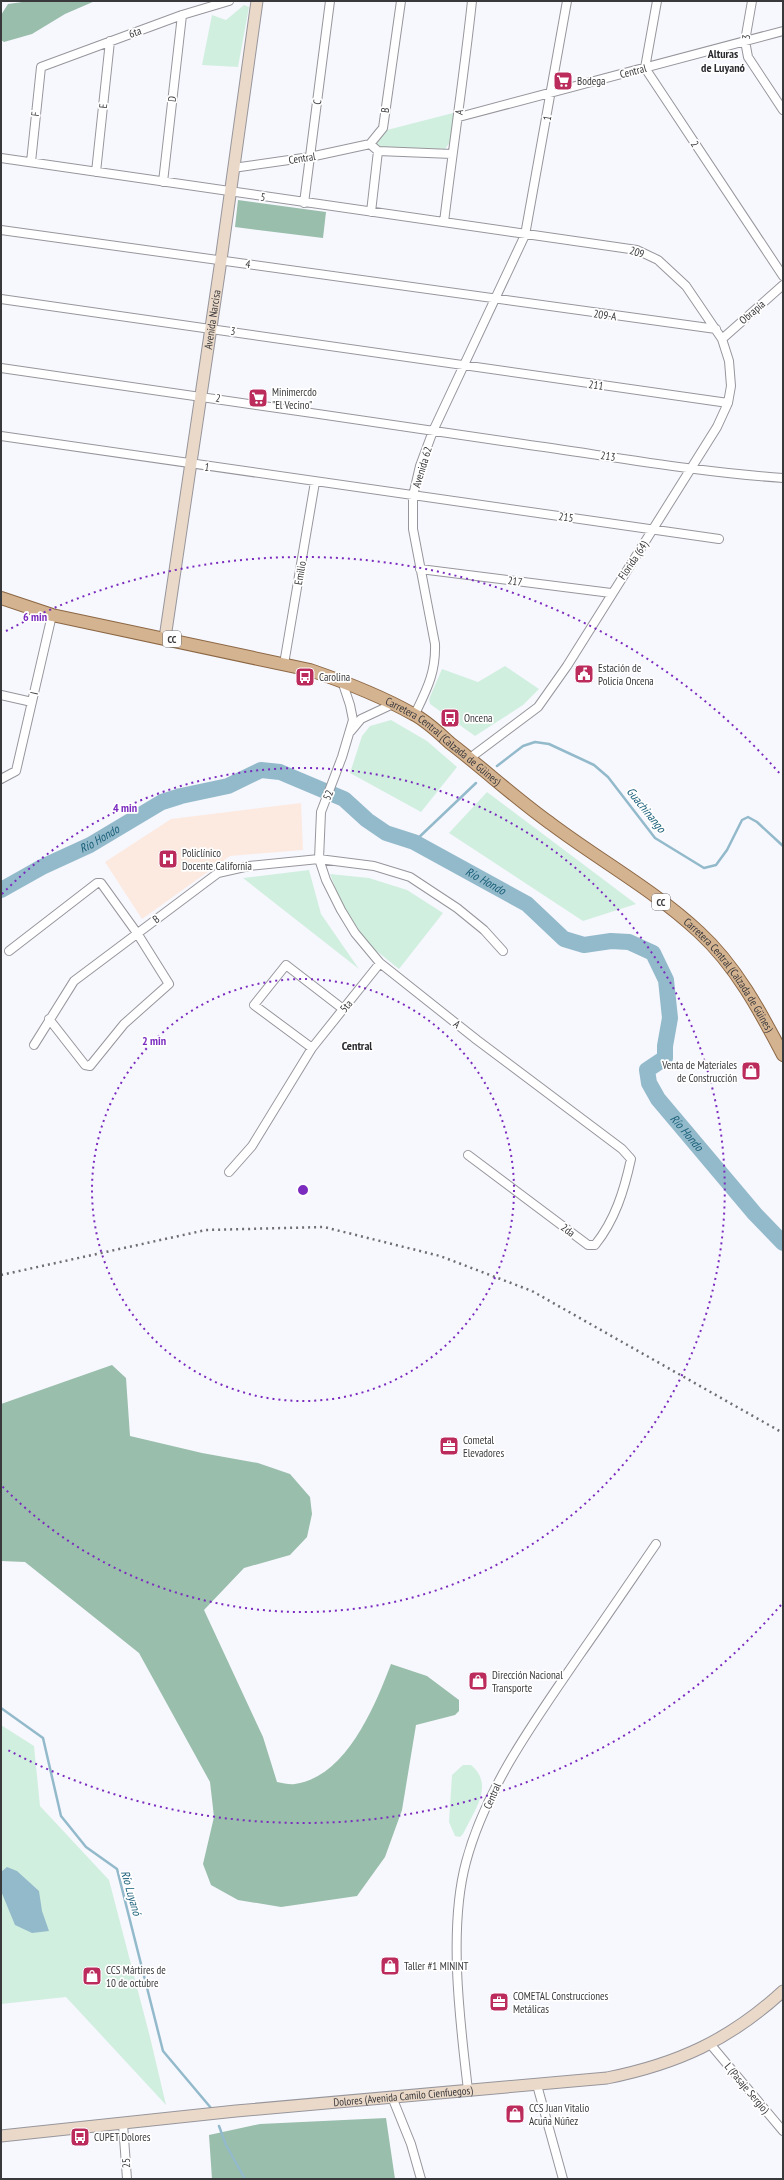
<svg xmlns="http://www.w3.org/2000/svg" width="784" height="2180" font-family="'PT Sans Narrow',sans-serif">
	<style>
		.medical { fill: #fceae0 }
		.green { fill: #d1efdf }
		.forest { fill: #99beab }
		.water { fill: #93bacb }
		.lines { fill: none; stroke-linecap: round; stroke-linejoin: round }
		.stream { stroke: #93bacb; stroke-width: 2.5 }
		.river { stroke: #93bacb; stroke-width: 16 }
		.street-casing { stroke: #97969c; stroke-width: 10 }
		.secondary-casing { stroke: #97969c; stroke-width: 13 }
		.primary-casing { stroke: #8c6743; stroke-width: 14 }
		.street { stroke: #fff; stroke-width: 8 }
		.secondary { stroke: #ead9c8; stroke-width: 11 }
		.primary { stroke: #d4b391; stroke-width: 12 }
		.rail { stroke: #6f6e72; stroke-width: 2.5; stroke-dasharray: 2 4; stroke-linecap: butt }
		.ring { fill: none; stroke: #7b2cbf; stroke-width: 2; stroke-dasharray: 2 4 }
		.labels { text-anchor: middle; stroke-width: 3.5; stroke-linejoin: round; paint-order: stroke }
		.shield { fill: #fff; stroke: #747476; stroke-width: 1 }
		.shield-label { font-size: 10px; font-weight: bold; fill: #39383b }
		.street-label { font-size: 11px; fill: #39383b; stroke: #fff }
		.poi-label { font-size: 11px; fill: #39383b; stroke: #fff; text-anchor: start }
		.neighbourhood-label { font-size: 12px; font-weight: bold; fill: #2b2a2f; stroke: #fff }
		.water-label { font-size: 12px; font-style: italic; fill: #1b607a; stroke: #fff }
		.centre { fill: #7b2cbf; stroke: #fff; stroke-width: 2 }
		.ring-label { font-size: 12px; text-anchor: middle; font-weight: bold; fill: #7b2cbf; stroke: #fff; stroke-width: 3.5; stroke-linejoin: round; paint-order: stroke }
	</style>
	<rect width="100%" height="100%" fill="#f7f7fe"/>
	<path class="medical" d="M301,803l2,47 -73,6 -88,63 -37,-57 66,-43z"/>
	<path class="green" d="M244,5l5,2 -11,60 -36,-2 10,-50 14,5z
		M453,113l3,3 -3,22 -8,11 -67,-2 -2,-5 11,-12z
		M505,666l34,23 -16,16 -48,31 -45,-32 -1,-5 13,-30 36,13z
		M391,720l36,21 30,26 -36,45 -71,-39 12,-37 8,-10z
		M487,792l149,112 -53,17 -134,-88z
		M309,870l12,44 38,55 -116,-91z
		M330,874l39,4 38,12 36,23 -44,56 -30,-24 -28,-42z
		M1,1725l33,21 6,60 69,74 41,157 16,68 -100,-108 -65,7z
		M463,1765h8c24,20 3,46 -8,69l-3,3 -5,-1 -6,-14 3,-47z"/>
	<path class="forest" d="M29,1h66l-30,13 -33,20 -28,8 -3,-2v-25l7,-11z
		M238,200l88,12 -3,26 -88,-11z
		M112,1365l14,13 4,58 72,17 56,10 32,11 20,23 2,17 -5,23 -17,18 -46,13 -40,42 59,127 14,45c6,1 13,3 18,2 51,-7 80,-78 96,-120l36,12 32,24v11l-4,4 -39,10 -14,85 -17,47 -28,39 -76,11 -43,-7 -27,-15 -8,-21 11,-47 -4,-35 -71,-129 -114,-91 -24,-1v-157z
		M386,2118l9,61h-183l-3,-44 51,-11z"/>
	<path class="water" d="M7,1867l10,4 22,20 3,20 7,20 -17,2 -17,-8 -14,-34v-19z"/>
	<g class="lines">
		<path class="stream" d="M497,766l26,-20 12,-4 14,2 45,21 14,12 47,61 49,30 12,-3 11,-15 15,-30 6,-3 9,5 26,24
			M414,842l62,-59
			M1,1708l42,30 18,78 25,31 31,22 46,182 48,57
			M219,2126l7,19 19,34"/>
		<path class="river" id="s1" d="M1,890l41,-23 48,-22 72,-43 19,-6 47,-10 33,-16 19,2 64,27 23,21 19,13 28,9 113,62 37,35 20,6 27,-4 18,1 24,11 13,27 4,38 -5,28v12l-18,12 2,13 9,16 97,115 28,29"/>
		<g class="street-casing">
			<path id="street" d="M657,1l-12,67 138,208
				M752,1l-7,40 3,16 35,53
				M459,117l324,-86
				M378,151l74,3
				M1,158l636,92 21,10 28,26 36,53 7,22 2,25 -3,17 -11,24 -150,239 -29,41 -68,51
				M31,162l10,-95 141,-52 47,-14
				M233,168l77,-11 60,-13
				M96,172l14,-131
				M163,182l19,-167
				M304,203l26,-202
				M371,212l7,-61 -8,-7 13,-16 18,-127
				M444,222c9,-74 20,-147 28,-221
				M1,230l715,99
				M1,299l727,104
				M722,339l61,-54
				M1,368c174,24 348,51 522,76 86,12 173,28 260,34
				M1,436l718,103
				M420,569l191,24
				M284,664l31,-182
				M342,681l8,24 3,15 -11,37 -21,55 -2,47 7,21 15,30 14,23 25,30 97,77 145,109 9,10c-7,32 -16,61 -36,86h-7l-120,-90
				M1,695l31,7
				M415,714c12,-25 21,-42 20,-70l-22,-115v-33l7,-30 13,-35 92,-196 42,-234
				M351,731l10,-12 32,-15
				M1,779l15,-8 36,-156
				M9,951l88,-68h4l36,50 32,51 -45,40 -34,42 -5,-1 -36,-46
				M34,1045l40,-64 144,-108 31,-7 70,-7 55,7 36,11 47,31 27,22 19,21
				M312,1048l-58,-43 32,-40 57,44
				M229,1172l23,-26 60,-98 68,-85
				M711,2045l72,86
				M537,2085l26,94
				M468,2090c-8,-68 -20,-161 -2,-228 20,-75 70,-143 113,-206 26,-37 51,-74 77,-112
				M392,2097l19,47 10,35
				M123,2124l4,55"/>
		</g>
		<g class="secondary-casing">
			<g id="secondary">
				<path id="s2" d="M165,638l56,-378 36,-259"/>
				<path id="s3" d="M1,2136l235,-25 371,-33c70,-14 123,-38 176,-87"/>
			</g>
		</g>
		<g class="primary-casing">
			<g id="primary">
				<path id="s4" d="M1,598l51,17 258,55c35,12 71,26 103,44 14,7 26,19 37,29 34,26 65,55 100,80 49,37 104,67 149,109 37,34 61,79 84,123"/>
			</g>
		</g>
		<use href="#street" class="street"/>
		<use href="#secondary" class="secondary"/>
		<use href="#primary" class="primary"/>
		<path class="rail" d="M1,1275l205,-45 118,-3 116,29 92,35 251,142"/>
	</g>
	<g class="ring">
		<circle cx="303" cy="1190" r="211"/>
		<path d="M2 894A422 422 0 1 1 2 1486"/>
		<path d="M781 1605A633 633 0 0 1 6 1749M6 631A633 633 0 0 1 781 775"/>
	</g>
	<defs>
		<g id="supermarket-square" transform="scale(1)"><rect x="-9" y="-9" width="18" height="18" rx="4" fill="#bb2c5c" stroke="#fff"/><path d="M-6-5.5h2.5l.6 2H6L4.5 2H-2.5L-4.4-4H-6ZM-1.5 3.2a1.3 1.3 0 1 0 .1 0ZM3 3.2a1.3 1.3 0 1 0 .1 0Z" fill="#fff"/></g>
		<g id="civic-square" transform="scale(1)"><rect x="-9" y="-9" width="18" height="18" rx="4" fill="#bb2c5c" stroke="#fff"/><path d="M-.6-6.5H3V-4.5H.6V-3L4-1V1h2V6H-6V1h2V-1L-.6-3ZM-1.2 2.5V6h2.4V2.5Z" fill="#fff"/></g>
		<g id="bus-square" transform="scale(1)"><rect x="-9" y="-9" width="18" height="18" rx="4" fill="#bb2c5c" stroke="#fff"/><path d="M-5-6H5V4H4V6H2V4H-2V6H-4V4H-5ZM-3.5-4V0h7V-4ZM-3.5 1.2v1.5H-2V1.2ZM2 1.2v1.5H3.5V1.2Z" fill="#fff"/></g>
		<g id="hospital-square" transform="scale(1)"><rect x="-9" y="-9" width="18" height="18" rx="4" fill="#bb2c5c" stroke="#fff"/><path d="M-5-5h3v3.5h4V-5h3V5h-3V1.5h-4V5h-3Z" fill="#fff"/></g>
		<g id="shop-square" transform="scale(1)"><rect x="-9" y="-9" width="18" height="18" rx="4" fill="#bb2c5c" stroke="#fff"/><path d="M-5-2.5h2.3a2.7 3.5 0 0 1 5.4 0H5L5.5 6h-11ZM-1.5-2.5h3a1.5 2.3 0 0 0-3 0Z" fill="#fff"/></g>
		<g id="office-square" transform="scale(1)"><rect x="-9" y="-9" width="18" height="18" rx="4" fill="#bb2c5c" stroke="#fff"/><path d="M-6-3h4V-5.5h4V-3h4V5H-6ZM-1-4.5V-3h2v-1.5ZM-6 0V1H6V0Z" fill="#fff"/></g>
	</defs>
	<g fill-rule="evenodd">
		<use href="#supermarket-square" x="563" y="81"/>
		<use href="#supermarket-square" x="258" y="398"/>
		<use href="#civic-square" x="584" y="674"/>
		<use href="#bus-square" x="305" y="677"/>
		<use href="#bus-square" x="450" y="718"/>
		<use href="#hospital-square" x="168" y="859"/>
		<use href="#shop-square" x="751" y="1071"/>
		<use href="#office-square" x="449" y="1446"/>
		<use href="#shop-square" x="478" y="1681"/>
		<use href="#shop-square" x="390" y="1966"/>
		<use href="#shop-square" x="92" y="1976"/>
		<use href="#office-square" x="499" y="2002"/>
		<use href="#shop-square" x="515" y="2114"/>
		<use href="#bus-square" x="80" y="2137"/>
	</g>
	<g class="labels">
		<g class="shield">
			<rect x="163" y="631" width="18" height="16" rx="3"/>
			<rect x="652" y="894" width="18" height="16" rx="3"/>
		</g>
		<g class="shield-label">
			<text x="172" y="643">CC</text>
			<text x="661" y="906">CC</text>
		</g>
		<g class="street-label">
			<text transform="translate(135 32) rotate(-20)" y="4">6ta</text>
			<text transform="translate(746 37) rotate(-85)" y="4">3</text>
			<text transform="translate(633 71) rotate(-15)" y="4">Central</text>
			<text transform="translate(172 99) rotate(-83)" y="4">D</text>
			<text transform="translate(317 102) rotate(-83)" y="4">C</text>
			<text transform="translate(103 106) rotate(-84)" y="4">E</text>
			<text transform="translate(385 110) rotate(-82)" y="4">B</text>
			<text transform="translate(459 112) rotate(-82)" y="4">A</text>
			<text transform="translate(35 114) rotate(-83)" y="4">F</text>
			<text transform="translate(547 118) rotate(-79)" y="4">1</text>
			<text transform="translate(695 144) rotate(57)" y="4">2</text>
			<text transform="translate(302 158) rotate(-9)" y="4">Central</text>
			<text transform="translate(263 197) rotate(8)" y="4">5</text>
			<text transform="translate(637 252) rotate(18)" y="4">209</text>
			<text transform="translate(248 264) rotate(8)" y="4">4</text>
			<text transform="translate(752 312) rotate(-41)" y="4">Obrapía</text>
			<text transform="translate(605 315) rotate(8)" y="4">209-A</text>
			<text dy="4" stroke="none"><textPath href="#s2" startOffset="322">Avenida Narcisa</textPath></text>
			<text transform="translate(233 331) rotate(9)" y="4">3</text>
			<text transform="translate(596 385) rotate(8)" y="4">211</text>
			<text transform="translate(218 398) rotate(9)" y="4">2</text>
			<text transform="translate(608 456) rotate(8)" y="4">213</text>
			<text transform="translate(207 467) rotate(8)" y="4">1</text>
			<text transform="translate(422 467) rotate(-73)" y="4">Avenida 62</text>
			<text transform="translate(566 517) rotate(8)" y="4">215</text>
			<text transform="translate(633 560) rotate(-56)" y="4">Florida (64)</text>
			<text transform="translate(300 573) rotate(-80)" y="4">Emilio</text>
			<text transform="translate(515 581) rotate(7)" y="4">217</text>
			<text transform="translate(34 693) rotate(-77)" y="4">I</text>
			<text dy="4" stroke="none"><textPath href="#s4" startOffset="470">Carretera Central (Calzada de Güines)</textPath></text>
			<text transform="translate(328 795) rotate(-68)" y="4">52</text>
			<text transform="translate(156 919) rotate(-37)" y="4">B</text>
			<text dy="4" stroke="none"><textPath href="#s4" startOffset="842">Carretera Central (Calzada de Güines)</textPath></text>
			<text transform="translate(346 1006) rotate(-51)" y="4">5ta</text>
			<text transform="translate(457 1024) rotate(38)" y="4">A</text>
			<text transform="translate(568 1230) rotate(37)" y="4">2da</text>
			<text transform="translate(492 1796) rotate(-66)" y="4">Central</text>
			<text transform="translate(747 2088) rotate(50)" y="4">L (Pasaje Sergio)</text>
			<text dy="4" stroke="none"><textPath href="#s3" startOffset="404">Dolores (Avenida Camilo Cienfuegos)</textPath></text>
			<text transform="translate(126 2163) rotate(-94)" y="4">25</text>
		</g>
		<g class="poi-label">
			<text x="577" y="85">Bodega</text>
			<text x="272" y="396">Minimercdo<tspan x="272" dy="13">"El Vecino"</tspan></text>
			<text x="598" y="672">Estación de<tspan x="598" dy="13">Policía Oncena</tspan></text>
			<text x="319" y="681">Carolina</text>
			<text x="464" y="722">Oncena</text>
			<text x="182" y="857">Policlínico<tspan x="182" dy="13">Docente California</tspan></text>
			<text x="737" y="1069" text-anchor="end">Venta de Materiales<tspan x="737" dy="13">de Construcción</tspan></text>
			<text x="463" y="1444">Cometal<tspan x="463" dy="13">Elevadores</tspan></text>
			<text x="492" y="1679">Dirección Nacional<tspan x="492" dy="13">Transporte</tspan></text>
			<text x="404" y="1970">Taller #1 MININT</text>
			<text x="106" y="1974">CCS Mártires de<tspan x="106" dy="13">10 de octubre</tspan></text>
			<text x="513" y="2000">COMETAL Construcciones<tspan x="513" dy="13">Metálicas</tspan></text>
			<text x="529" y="2112">CCS Juan Vitalio<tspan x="529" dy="13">Acuña Núñez</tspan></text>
			<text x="94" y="2141">CUPET Dolores</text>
		</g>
		<g class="neighbourhood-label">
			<text x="723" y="58">Alturas<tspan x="723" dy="14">de Luyanó</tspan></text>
			<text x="357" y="1050">Central</text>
		</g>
		<g class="water-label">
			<text transform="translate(646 810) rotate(51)" y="4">Guachinango</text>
			<text dy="4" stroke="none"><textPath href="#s1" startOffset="111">Río Hondo</textPath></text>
			<text dy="4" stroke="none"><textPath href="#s1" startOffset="542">Río Hondo</textPath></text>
			<text dy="4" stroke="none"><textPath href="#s1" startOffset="939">Río Hondo</textPath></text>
			<text transform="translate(131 1893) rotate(74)" y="4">Río Luyanó</text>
		</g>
	</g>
	<circle cx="303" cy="1190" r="6" class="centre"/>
	<g class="ring-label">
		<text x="35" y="621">6 min</text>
		<text x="125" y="812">4 min</text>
		<text x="154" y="1045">2 min</text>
	</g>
	<rect width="784" height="2180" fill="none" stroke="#39383b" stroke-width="4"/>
</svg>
